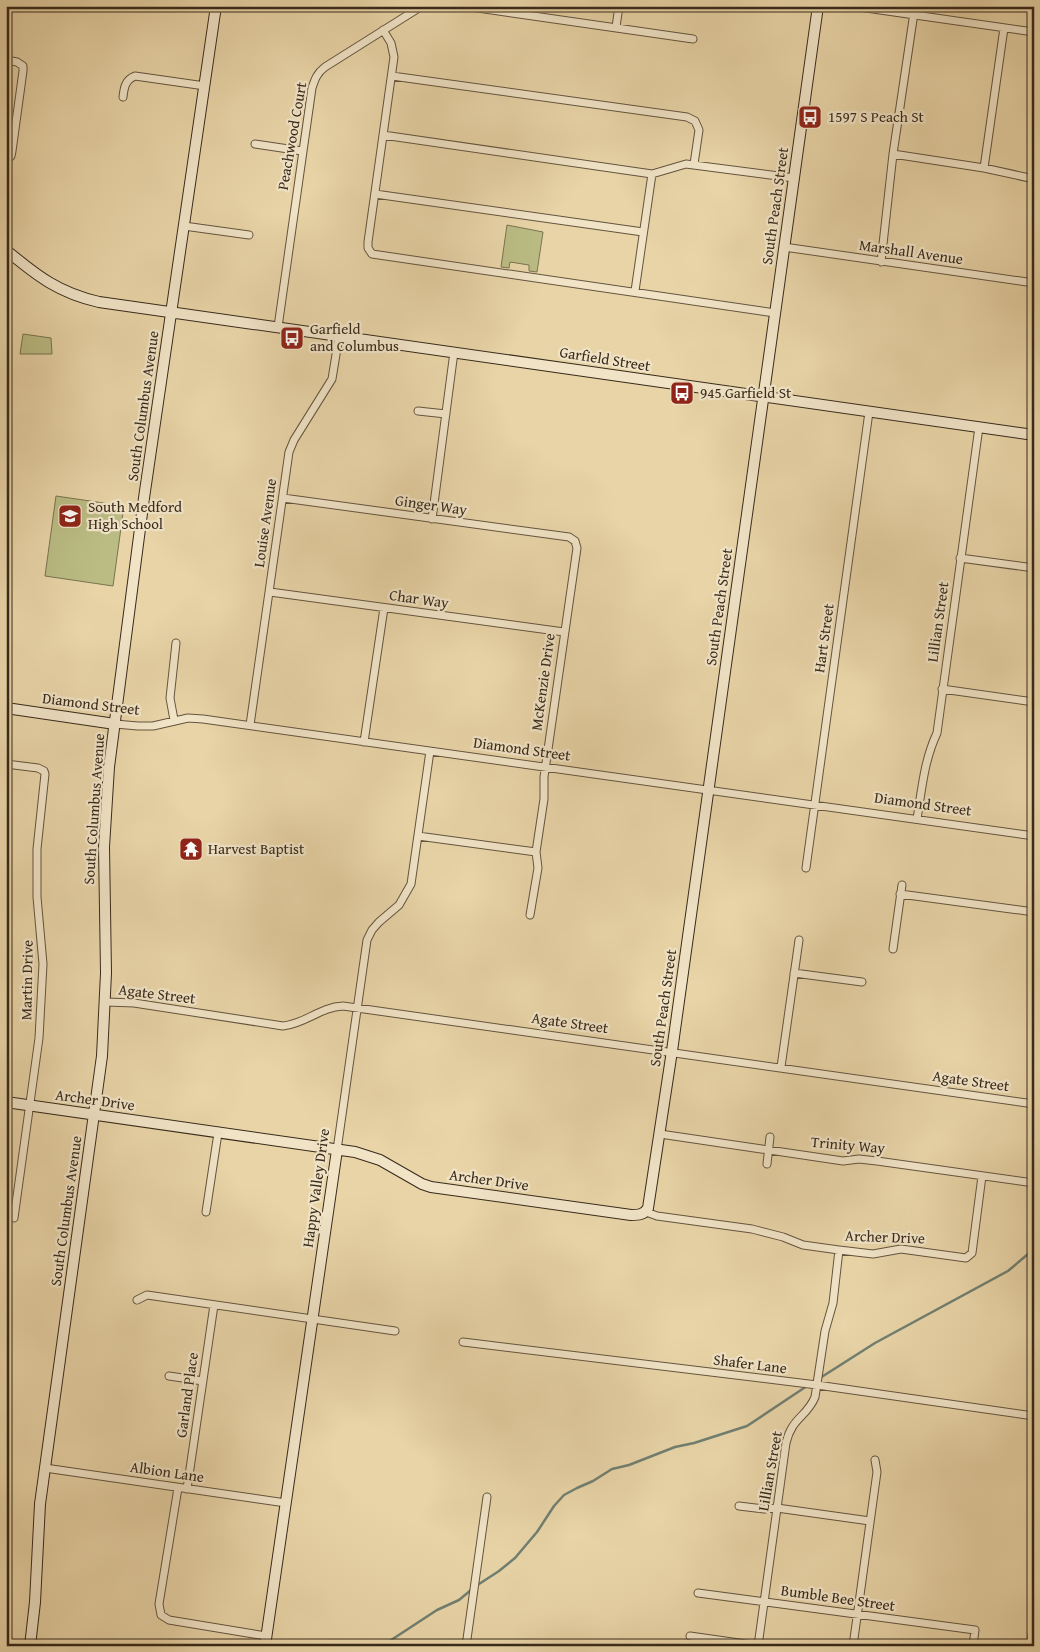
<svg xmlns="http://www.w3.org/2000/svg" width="1040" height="1652" font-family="'Gentium Book Plus',serif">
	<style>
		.green { fill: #babc84; stroke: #797350 }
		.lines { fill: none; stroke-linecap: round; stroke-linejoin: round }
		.stream { stroke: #717f71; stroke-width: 2.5 }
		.street-casing { stroke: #64543e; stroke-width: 9 }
		.secondary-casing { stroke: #382a1b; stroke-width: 12 }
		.street { stroke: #f0e3c6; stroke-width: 7 }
		.secondary { stroke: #f0e3c6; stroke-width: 10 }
		.labels { text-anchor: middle; stroke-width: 4.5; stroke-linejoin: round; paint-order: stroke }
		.poi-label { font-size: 15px; fill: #382a1b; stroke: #f0e3c6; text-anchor: start }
		.street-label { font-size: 15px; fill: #382a1b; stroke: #f0e3c6 }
	</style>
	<rect width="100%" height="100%" fill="#e8d4a7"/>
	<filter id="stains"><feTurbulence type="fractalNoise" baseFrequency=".004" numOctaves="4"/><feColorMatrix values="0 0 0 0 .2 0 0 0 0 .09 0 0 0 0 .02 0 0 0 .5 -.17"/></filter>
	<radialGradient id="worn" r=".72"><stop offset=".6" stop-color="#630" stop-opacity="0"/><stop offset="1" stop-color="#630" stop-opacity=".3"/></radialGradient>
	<path class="green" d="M507,225l36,7 -6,40 -8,-1v-6l-19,-3 -1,6 -8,-1z
		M23,334l28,4 1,16h-32z
		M56,496l68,10 -11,80 -68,-10z"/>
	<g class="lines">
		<path class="stream" d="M820,1378l55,-35 133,-72 26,-22
			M476,1586l23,-15 16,-13 22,-26 17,-26 10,-11 13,-7 16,-7 19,-12 17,-4 46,-18 19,-4 53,-17 60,-40
			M382,1646l55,-36 22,-10 12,-10"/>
		<g class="street-casing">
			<path id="street" d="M464,6l229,33
				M852,6l182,26
				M616,27l3,-21
				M383,30l8,13 3,14 -26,185v6l4,6 403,59
				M6,60l11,2 6,4v5l-11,80 -1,5 -5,5
				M392,76l295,41 8,4 4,9 -5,34
				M123,97c1,-9 2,-17 12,-21l70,10
				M383,135l269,39 34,-10 108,14
				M255,144l47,7
				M893,154l91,14 50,11
				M984,168l20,-140
				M375,194l268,38
				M184,226l65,9
				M784,247l250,36
				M881,262l12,-108 22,-148
				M635,291l17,-117
				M278,327l34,-239c3,-9 5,-15 13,-21l97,-61
				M418,411l28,3
				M283,498l286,39 6,4 2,7 -33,229v22l-8,53 2,16 -8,47
				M432,519l22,-167
				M960,558l74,10
				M270,592l294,40
				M942,689l92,13
				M174,720l-4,-22 6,-55
				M115,724l23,2h15l35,-8 15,1 831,117
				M250,725l39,-273 5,-12 38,-61 7,-43
				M364,742l20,-134
				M6,764l32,4 6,3 1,3 -8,75v48l6,67 -4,74 -25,180
				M917,819c5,-31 7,-58 20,-86l42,-306
				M418,836l118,16
				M806,868l63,-456
				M900,894l134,18
				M893,949l9,-64
				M794,973l68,9
				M106,1002l28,1 149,23c22,-2 37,-19 60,-20l691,98
				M781,1067l18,-127
				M660,1134l183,27 16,-2 18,2 157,22
				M337,1150l30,-210 5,-10 7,-8 20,-17 12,-21 19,-133
				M767,1164l3,-27
				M206,1212l12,-79
				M646,1212l11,4 95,13 31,8 20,8 36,5 34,4 28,-5 65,9 6,-5 10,-77
				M137,1300l10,-5 248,36
				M463,1342l354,43 217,31
				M169,1376l34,5
				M45,1468l241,35
				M178,1488l-19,116 2,11 8,5 97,16
				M187,1489l27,-184
				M739,1506l25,3 13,-1 93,13
				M698,1593l277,37 -2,16
				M690,1636l70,10
				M466,1646l21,-149
				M758,1646l28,-203c6,-26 21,-26 29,-46l10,-66 8,-28 6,-53
				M853,1646l24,-174 -2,-12"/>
		</g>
		<g class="secondary-casing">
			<path id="secondary" d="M6,250c31,26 53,43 93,52 312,43 623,90 935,133
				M6,708l109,16
				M6,1102l349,50 25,8 42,24 9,3 200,28c7,0 13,0 17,-7l24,-157 146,-1045
				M30,1646l5,-44 5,-98 62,-448 4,-83 -2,-126 5,-80 35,-269 72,-492
				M265,1646l72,-496
				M1032,1646l2,-14"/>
		</g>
		<use href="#street" class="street"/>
		<use href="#secondary" class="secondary"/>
	</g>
	<defs>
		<g id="bus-square" transform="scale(1.25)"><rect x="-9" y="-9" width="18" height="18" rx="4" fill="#8f2418" stroke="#f0e3c6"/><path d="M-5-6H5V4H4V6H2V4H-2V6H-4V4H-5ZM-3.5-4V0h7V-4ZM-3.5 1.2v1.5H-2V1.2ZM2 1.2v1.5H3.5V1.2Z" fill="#fff"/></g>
		<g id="school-square" transform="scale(1.25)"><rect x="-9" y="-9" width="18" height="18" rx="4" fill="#8f2418" stroke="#f0e3c6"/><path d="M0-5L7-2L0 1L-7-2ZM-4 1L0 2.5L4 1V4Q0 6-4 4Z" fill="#fff"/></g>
		<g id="temple-square" transform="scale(1.25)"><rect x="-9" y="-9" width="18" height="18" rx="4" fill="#8f2418" stroke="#f0e3c6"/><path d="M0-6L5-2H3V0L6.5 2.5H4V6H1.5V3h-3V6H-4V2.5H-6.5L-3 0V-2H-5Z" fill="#fff"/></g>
	</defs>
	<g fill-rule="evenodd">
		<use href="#bus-square" x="810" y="117"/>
		<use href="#bus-square" x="292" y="338"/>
		<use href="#bus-square" x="682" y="393"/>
		<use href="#school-square" x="70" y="516"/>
		<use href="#temple-square" x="191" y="849"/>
	</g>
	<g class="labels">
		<g class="poi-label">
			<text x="828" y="122">1597 S Peach St</text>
			<text x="310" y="334">Garfield<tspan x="310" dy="17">and Columbus</tspan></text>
			<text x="700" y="398">945 Garfield St</text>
			<text x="88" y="512">South Medford<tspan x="88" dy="17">High School</tspan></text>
			<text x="208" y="854">Harvest Baptist</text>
		</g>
		<g class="street-label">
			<text transform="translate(292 136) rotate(-80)" y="5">Peachwood Court</text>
			<text transform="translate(775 206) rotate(-82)" y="5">South Peach Street</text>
			<text transform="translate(911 252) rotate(8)" y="5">Marshall Avenue</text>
			<text transform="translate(605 359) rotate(9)" y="5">Garfield Street</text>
			<text transform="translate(143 406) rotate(-82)" y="5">South Columbus Avenue</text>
			<text transform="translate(431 505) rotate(8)" y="5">Ginger Way</text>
			<text transform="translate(265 523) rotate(-82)" y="5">Louise Avenue</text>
			<text transform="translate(419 599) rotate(8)" y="5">Char Way</text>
			<text transform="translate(719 607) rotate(-82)" y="5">South Peach Street</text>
			<text transform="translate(938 622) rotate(-82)" y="5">Lillian Street</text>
			<text transform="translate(824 638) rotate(-82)" y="5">Hart Street</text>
			<text transform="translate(543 682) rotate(-82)" y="5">McKenzie Drive</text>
			<text transform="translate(91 704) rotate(7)" y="5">Diamond Street</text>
			<text transform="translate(522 749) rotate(8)" y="5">Diamond Street</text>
			<text transform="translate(923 804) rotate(8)" y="5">Diamond Street</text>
			<text transform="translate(94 809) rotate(-86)" y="5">South Columbus Avenue</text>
			<text transform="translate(27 980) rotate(-89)" y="5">Martin Drive</text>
			<text transform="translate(157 994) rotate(7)" y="5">Agate Street</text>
			<text transform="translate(663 1008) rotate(-82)" y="5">South Peach Street</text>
			<text transform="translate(570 1023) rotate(8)" y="5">Agate Street</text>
			<text transform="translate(971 1081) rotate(8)" y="5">Agate Street</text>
			<text transform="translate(95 1100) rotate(8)" y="5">Archer Drive</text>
			<text transform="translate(848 1145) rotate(5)" y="5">Trinity Way</text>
			<text transform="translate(489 1180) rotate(8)" y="5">Archer Drive</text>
			<text transform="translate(316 1188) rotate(-82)" y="5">Happy Valley Drive</text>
			<text transform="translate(66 1211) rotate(-82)" y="5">South Columbus Avenue</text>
			<text transform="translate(885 1237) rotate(2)" y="5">Archer Drive</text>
			<text transform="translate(750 1364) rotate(7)" y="5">Shafer Lane</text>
			<text transform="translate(187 1395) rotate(-82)" y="5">Garland Place</text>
			<text transform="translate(770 1471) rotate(-80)" y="5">Lillian Street</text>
			<text transform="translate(167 1472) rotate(8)" y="5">Albion Lane</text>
			<text transform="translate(838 1598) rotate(8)" y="5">Bumble Bee Street</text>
		</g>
	</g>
	<rect width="1040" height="1652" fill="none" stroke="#e8d4a7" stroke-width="25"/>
	<rect x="8" y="8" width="1025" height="1637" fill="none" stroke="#382a1b" stroke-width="2.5"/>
	<rect x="12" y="12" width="1015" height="1627" fill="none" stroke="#382a1b"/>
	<rect width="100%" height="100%" filter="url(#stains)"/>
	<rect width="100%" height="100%" fill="url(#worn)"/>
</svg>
